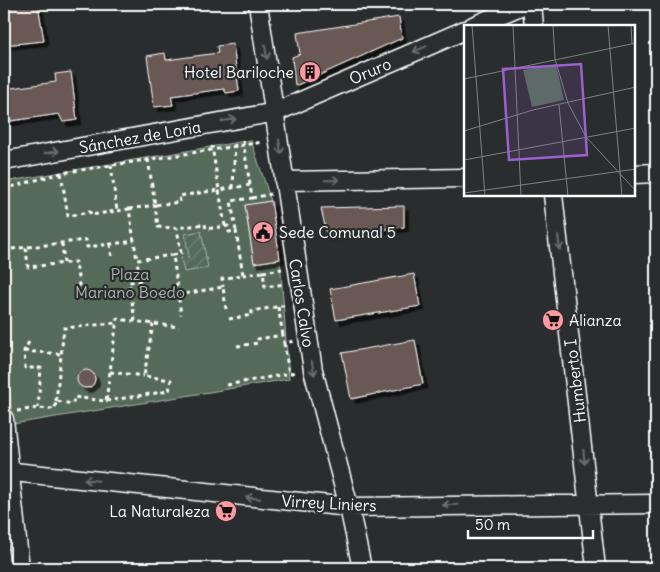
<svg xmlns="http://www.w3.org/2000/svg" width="660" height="572" font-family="Delius,sans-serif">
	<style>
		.park { fill: #546b59; stroke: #aab5ac }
		.garden { fill: url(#garden-furrows); stroke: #aab5ac }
		.building { fill: #6a5855; stroke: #fff; filter: url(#shadow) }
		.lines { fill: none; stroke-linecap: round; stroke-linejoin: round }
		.street-casing { stroke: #fff; stroke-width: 21 }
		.path { stroke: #fff; stroke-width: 3; stroke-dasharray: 4 4; stroke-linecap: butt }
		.street { stroke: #2a2d2e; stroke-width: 18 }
		.oneway { stroke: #6a6c6d }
		.labels { text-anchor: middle; stroke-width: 4.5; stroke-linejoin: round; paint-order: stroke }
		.street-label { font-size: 16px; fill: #fff; stroke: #2a2d2e }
		.poi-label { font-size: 16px; fill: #fff; stroke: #2a2d2e; text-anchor: end }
		.park-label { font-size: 16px; fill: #aab5ac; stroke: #2a2d2e }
		.inset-road { fill: none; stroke: #7f8182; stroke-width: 1 }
		.view { fill: #9c61cf; fill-opacity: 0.15; stroke: #9c61cf; stroke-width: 2.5 }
		.inset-edge { fill: none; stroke: #fff; stroke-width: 2.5 }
	</style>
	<defs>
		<pattern id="garden-furrows" width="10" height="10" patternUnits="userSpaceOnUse" patternTransform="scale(1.25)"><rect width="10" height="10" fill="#546b59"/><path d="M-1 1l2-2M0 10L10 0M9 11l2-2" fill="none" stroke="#6e8172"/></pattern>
		<filter id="shadow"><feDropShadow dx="4.5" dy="4.5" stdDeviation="0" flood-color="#0009"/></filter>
	</defs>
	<rect width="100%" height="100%" fill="#2a2d2e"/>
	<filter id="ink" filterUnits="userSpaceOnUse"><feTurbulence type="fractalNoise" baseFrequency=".02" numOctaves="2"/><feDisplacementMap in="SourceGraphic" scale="10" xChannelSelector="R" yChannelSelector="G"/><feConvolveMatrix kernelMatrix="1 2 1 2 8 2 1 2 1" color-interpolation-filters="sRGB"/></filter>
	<g filter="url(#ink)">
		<path class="park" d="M251,140l20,61 -26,5 9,57 26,-4 9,120 -276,45 -9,-82v-160z"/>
		<path class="garden" d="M201,231l7,37 -24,4 -3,-14 8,-1 -4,-23z"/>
		<path class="building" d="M4,4h34l6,37 -40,4z
			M399,17l3,21 -107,48 -3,-29 8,-3 -3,-21z
			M233,44l6,47 -13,2 -2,-4 -53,7 2,9 -19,2 -7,-51 18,-3 1,7 52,-7 -1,-7z
			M71,72l6,48 -14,2 -4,-8 -55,8v-33l52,-7 -1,-8z
			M271,201l9,58 -26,4 -9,-58z
			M404,206v21l-77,9 -6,-28z
			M414,274l6,32 -84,14 -6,-31z
			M415,340l8,44 -72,15 -9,-46z
			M77 379a9 9 0 1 1 18 0a9 9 0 1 1-18 0Z"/>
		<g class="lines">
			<g class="street-casing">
				<path id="street" d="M258,4l55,366 36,137 13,61
					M532,4l2,22
					M473,26l52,-22
					M4,161l272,-49 189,-82
					M634,174l22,-1
					M284,181l181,-3
					M553,195l43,373
					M4,419l16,149
					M4,471l345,36 307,-3"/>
			</g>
			<path class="path" d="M243,141l7,44
				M148,159l7,46 25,-3 -1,-6 40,-6 -7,-44
				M111,165l6,46
				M61,173l7,43 22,-4 1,3 38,-6 8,51
				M233,188l2,-46
				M4,189l57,-16 202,-31
				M252,198l19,-4
				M129,209l26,-4 3,22 19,1 28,-4 1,5 22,-3 1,6 7,-1 7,44 -21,4 1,8
				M225,226l-6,-36 31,-5 2,13 -21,3 5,30
				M62,243l2,20
				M110,244l2,15
				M26,248l2,19 48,-5 4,32
				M4,250l82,-10 1,7 47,-6
				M173,255l8,-2 -4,-25
				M263,272l19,-3
				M243,275l20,-3 2,15 19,-3
				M178,295l45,-8 3,22
				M278,307l5,28
				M229,319l23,-4v-4l36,-6
				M135,321l-6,-39 11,-1 -3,-21 36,-5 8,60
				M29,342l-5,9 1,17h16l-3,40
				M284,343l5,31
				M237,346l21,-3v-4l25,-4 1,8 10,-2
				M24,351l37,3
				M110,372l34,4
				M227,385l70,-13
				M56,401l8,-73 53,-5
				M106,401l63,-10 2,-11 -27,-4 9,-52
				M17,411l21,-3 17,1 1,-8 17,3 1,-7 32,4 11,-82 62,8"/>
			<use href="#street" class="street"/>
		</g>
		<defs><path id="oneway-shaft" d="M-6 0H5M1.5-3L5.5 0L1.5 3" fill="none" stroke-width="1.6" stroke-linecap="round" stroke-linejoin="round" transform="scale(1.25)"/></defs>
		<g class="oneway">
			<use href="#oneway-shaft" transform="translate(420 49) rotate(157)"/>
			<use href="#oneway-shaft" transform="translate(266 52) rotate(81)"/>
			<use href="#oneway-shaft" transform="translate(229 120) rotate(-10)"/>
			<use href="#oneway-shaft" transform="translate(280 147) rotate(83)"/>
			<use href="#oneway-shaft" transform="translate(52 152) rotate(-10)"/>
			<use href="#oneway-shaft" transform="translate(332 180) rotate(-1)"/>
			<use href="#oneway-shaft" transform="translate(559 243) rotate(83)"/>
			<use href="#oneway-shaft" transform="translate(313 368) rotate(79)"/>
			<use href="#oneway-shaft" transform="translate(584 457) rotate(85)"/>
			<use href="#oneway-shaft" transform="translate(91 480) rotate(-174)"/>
			<use href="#oneway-shaft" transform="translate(253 498) rotate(-174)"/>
			<use href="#oneway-shaft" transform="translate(450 505) rotate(179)"/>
		</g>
	</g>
	<defs>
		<g id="building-disc" transform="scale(1.125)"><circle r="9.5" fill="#ff9aa2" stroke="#2a2d2e"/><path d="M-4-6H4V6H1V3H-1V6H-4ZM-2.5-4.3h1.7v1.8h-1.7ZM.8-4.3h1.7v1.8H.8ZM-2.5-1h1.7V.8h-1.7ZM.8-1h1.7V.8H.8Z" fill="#111"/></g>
		<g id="civic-disc" transform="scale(1.125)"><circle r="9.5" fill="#ff9aa2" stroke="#2a2d2e"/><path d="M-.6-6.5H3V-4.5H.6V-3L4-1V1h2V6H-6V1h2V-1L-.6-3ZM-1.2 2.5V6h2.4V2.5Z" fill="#111"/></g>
		<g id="supermarket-disc" transform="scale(1.125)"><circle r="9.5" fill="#ff9aa2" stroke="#2a2d2e"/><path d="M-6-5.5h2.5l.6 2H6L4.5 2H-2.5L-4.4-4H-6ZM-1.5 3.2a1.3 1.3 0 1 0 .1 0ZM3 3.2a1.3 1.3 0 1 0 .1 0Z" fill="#111"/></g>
	</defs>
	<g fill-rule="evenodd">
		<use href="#building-disc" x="310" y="72"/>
		<use href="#civic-disc" x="263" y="232"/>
		<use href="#supermarket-disc" x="553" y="320"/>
		<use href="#supermarket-disc" x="226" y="511"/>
	</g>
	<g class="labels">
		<g class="street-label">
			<text transform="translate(370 71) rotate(-23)" y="6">Oruro</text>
			<text transform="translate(140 137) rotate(-10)" y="6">Sánchez de Loria</text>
			<text transform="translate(302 303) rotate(81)" y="6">Carlos Calvo</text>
			<text transform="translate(575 381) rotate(-97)" y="6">Humberto I</text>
			<text transform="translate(329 503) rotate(3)" y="6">Virrey Liniers</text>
		</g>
		<g class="poi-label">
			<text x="294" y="78">Hotel Bariloche</text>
			<text x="279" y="238" text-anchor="start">Sede Comunal 5</text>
			<text x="569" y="326" text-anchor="start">Alianza</text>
			<text x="210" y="517">La Naturaleza</text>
		</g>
		<g class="park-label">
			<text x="130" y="280">Plaza<tspan x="130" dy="18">Mariano Boedo</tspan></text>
		</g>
	</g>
	<g transform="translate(464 25)">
		<rect width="171" height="171" fill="#2a2d2e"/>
		<path d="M92,39l8,36 -32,7 -9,-37z" fill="#546b59"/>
		<path class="inset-road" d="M8,0l13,171M49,0l8,171M89,0l2,34 13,44 18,34 50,54M144,0l14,171M167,0l1,19M0,54l172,-36M95,80l9,91M0,106l69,-21 103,-23M0,135l172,-32M0,168l172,-24"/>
		<path class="view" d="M117,39l6,91 -78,5 -6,-91z"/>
		<rect width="171" height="171" class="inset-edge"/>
	</g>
	<rect width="660" height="572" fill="none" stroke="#2a2d2e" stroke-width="20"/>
	<rect x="10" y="10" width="640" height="552" fill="none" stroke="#fff" stroke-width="2" filter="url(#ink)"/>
	<path d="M468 530v8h125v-8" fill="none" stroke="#ffffff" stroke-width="2.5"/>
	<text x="475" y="530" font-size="15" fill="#ffffff" stroke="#2a2d2e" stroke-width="4" paint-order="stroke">50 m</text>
</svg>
